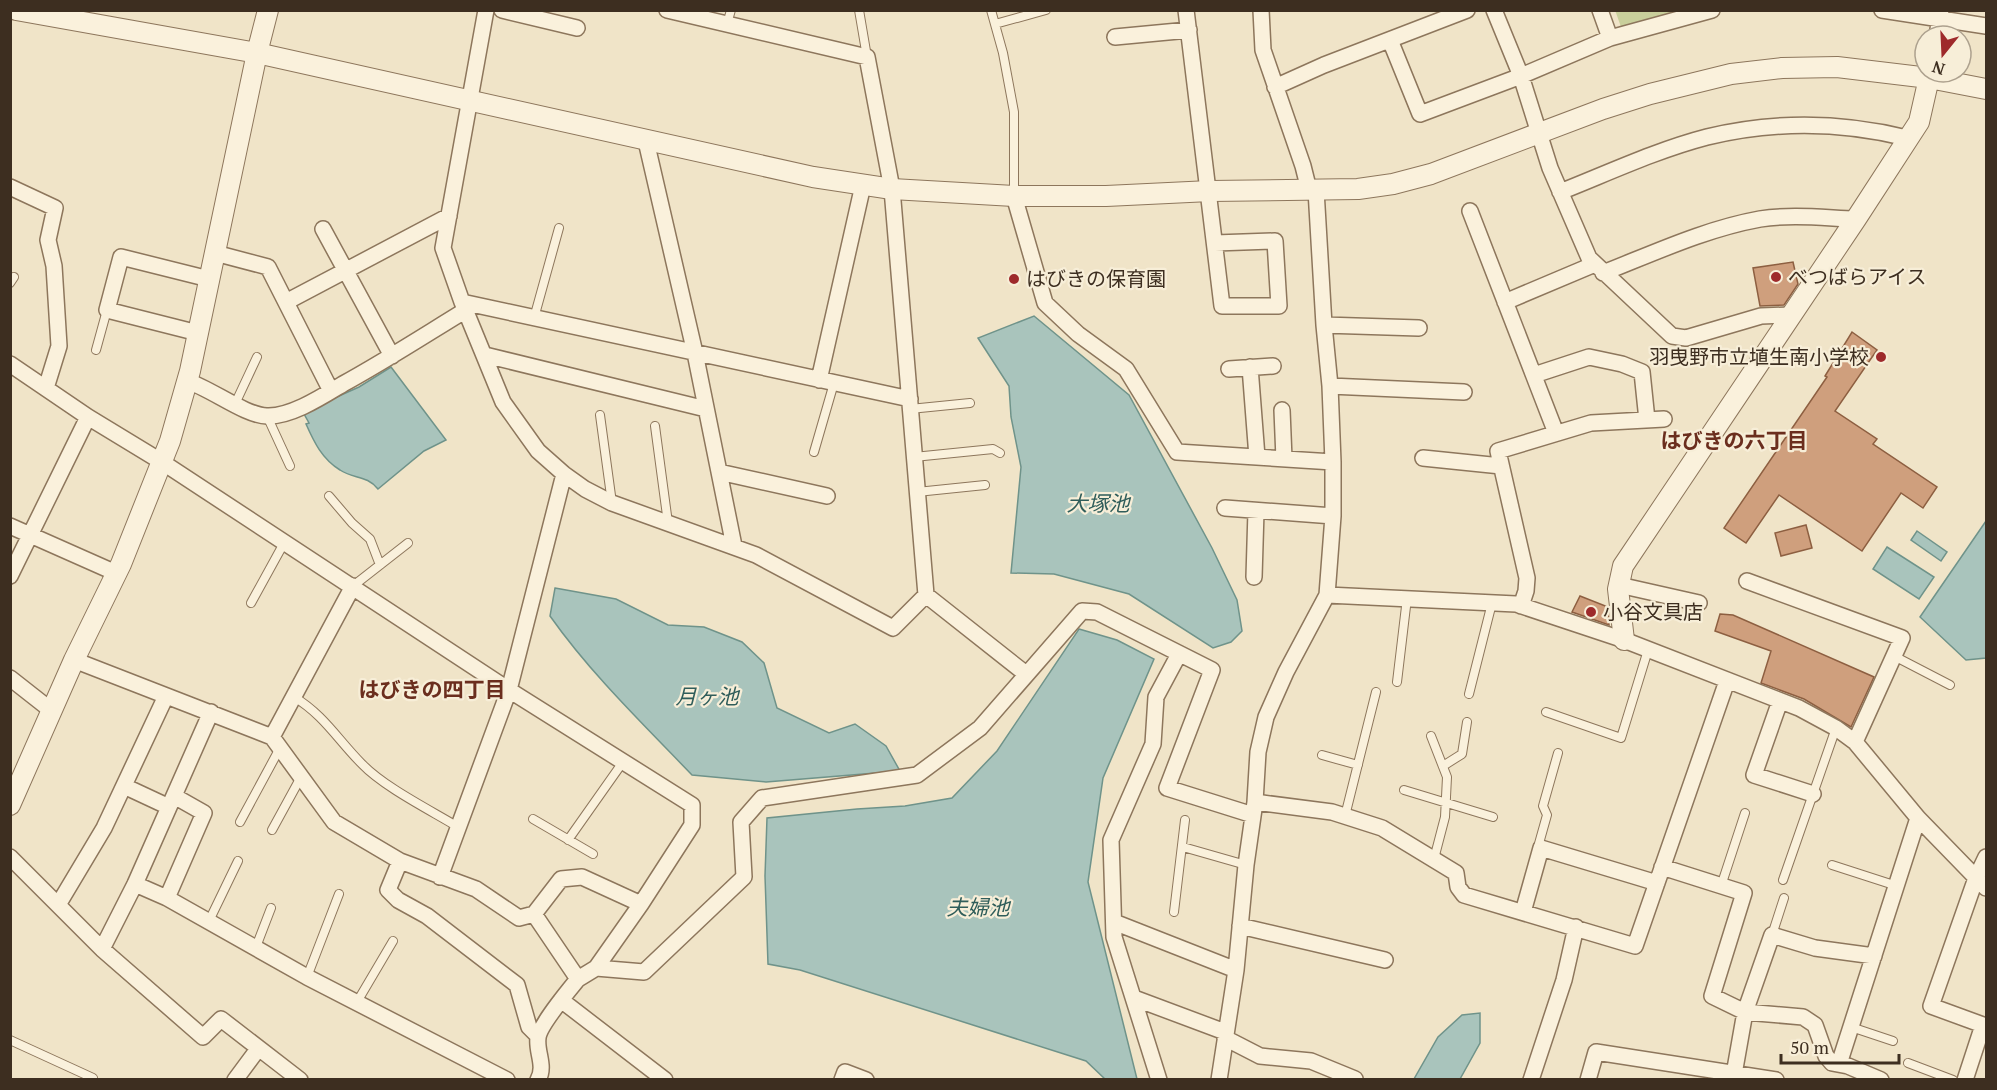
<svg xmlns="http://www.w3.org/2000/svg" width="1997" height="1090" font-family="'PT Serif','Noto Sans JP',serif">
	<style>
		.green { fill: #c9cf9b }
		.water { fill: #a9c4bc; stroke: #6f938a; stroke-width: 1.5 }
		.building { fill: #cf9f7d; stroke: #8d5f41; stroke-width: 1.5 }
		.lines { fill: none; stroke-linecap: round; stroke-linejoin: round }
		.service-casing { stroke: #8d765c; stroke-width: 10 }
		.minor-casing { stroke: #8d765c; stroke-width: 18 }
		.tertiary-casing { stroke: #8d765c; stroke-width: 22 }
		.service { stroke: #faf1dc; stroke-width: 8 }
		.minor { stroke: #faf1dc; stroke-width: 15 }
		.tertiary { stroke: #faf1dc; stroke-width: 20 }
		.poi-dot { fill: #9e2a2b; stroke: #f7eed8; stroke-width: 2 }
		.labels { text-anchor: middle; stroke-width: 4.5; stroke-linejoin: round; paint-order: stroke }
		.poi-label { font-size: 20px; fill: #3d2e20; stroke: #f7eed8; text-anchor: start }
		.neighbourhood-label { font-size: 21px; font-weight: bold; fill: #6b2e1e; stroke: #f7eed8 }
		.water-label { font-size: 21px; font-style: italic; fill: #2f5d5a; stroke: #f7eed8 }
	</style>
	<rect width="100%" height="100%" fill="#f0e4c8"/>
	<path class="green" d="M1615,10l69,1 -63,16z"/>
	<path class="water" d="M1034,316l95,79 83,153 25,52 5,31 -11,11 -18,6 -84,-54 -75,-20 -43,-1 10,-106 -10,-50 -2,-31 -31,-48z
		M391,367l55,73 -22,11 -46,38c-11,-14 -25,-10 -38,-19 -18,-11 -26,-28 -34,-46l3,-1 -6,-11 56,-25z
		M1986,521v137l-20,2 -46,-43z
		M1917,531l30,21 -6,9 -30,-21z
		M1887,547l47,30 -15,22 -46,-30z
		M555,588l61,11 52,26 36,2 38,15 22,21 13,45 52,25 26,-9 31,22 14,25 -134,11 -74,-7c-49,-51 -101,-101 -142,-159z
		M1079,629l38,11 37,19 -51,119 -15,104 49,197h-32l-19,-18 -286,-91 -32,-6 -3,-88 2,-58 90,-9 48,-3 47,-8 45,-47z
		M1480,1013v30l-20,36h-46l24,-42 24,-22z"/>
	<path class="building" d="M1793,262l5,22 -14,21 -24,1 -7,-38z
		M1852,332l25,18 -42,61 42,28 -4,5 64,43 -14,21 -22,-15 -39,58 -83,-56 -33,48 -22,-15 103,-151 -2,-1z
		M1806,525l6,23 -31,8 -6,-23z
		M1580,596l28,11 1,18 -37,-13z
		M1720,614l13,1 141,62 -23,50 -47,-28 -43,-16 10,-32 -56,-20z"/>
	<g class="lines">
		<g class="service-casing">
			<path id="service" d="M859,10l8,47
				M991,10l12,43 11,59v82
				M727,24l4,-14
				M995,24l51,-14
				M10,283l4,-6
				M534,318l25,-90
				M96,350l11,-40
				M235,404l22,-47
				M910,409l60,-6
				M600,415l12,88
				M267,416l23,50
				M655,426l13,97
				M814,452l20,-69
				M914,457l79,-8 7,4
				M917,492l68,-7
				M329,496l23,27 18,16 10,26
				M353,586l55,-43
				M251,603l33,-60
				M1894,656l56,29
				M1397,682l10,-84
				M1469,694l23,-91
				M294,697c30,18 44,43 68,67 22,23 68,46 96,63
				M1546,712l75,26 27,-88
				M1431,736l16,41 -2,40 -11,42
				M1322,755l36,10
				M1443,766l19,-12 5,-32
				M1404,790l89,27
				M1345,816l31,-124
				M533,819l60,35
				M240,822l40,-74
				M272,830l29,-53
				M568,840l55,-78
				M1183,847l63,18
				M1540,848l-2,-1 9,-32 -4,-9 15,-53
				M1832,865l65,21
				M1783,880l53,-152
				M1721,886l24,-73
				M1174,912l11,-92
				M209,921l29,-60
				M1772,935l12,-37
				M256,947l15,-39
				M307,977l32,-83
				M357,1002l36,-61
				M1851,1027l42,14
				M10,1040l83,38
				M1908,1063l45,17"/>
		</g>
		<g class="minor-casing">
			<path id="minor" d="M486,10l-43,238 19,54 41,100 35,49 26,23 21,15 27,14 144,52 137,73 33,-33
				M502,10l75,18
				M667,10l200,47 25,132 34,406 100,79
				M1186,10l36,296h57l-4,-65 -60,2
				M1261,10l2,40 40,116 6,24
				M1494,10l27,66 29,92 39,90 83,78 14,2 75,-22 30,-1
				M1600,10l10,28
				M1882,10l104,16
				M1937,36l4,-26
				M1115,37l74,-7
				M1390,40l30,74 101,-38 89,-38 102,-28
				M1275,87l49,-22 143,-55
				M646,141l49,212 39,193
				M10,187l45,21 -7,32 6,26 5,80 -13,42
				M1560,192c48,-19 97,-42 147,-55 66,-16 135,-15 200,1
				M1014,196l31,107 33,31 48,35 51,83 156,10
				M1470,211l86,222
				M323,229l69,127
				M215,253l53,14 63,124
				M1603,273c51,-20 102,-44 157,-54 31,-5 65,-1 96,0
				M286,302l163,-86
				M462,302l448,97
				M1505,302l90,-38
				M1324,325l95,3
				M198,333l-91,-23 14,-53 88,22
				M485,355l221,54
				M10,364l78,53 74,45 347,228 183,115v20l-51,79 -45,64 -18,11
				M1250,367l7,90
				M1229,369l44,-3
				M1534,375l55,-18 33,7 20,8 5,48
				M819,380l44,-195
				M187,381c23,7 59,35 80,35 24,1 56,-20 76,-32 42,-23 82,-49 123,-74
				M1330,386l134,6
				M1282,410l2,49
				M1423,458l78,8
				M719,472l108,24
				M1225,508l108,8
				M10,526l106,47
				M10,576l78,-159
				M1254,577l2,-66
				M1747,581l155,57 -47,104
				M1619,585l80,18
				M1327,595l189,9 108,36 175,68 37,20 19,14 63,76 68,70
				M1521,606l5,-15 1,-13 -29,-127 93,-28 73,-4
				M74,660l198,77 62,85 66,39 76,28 43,29 15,-4 27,-35 21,-2 59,27
				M10,678l42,33
				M1780,701l-26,74 59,19
				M272,737l81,-151
				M124,786l45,21
				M1255,802l77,10 50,16 74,45 2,14 6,8 171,51 92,-265
				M10,857l92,92 33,-65 76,-172
				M400,861l-12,29 10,10 29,16 90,69 12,42 9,9
				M1662,867l82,26 -32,103 33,16 58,5 12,8 11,31 6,7 16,3 33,14
				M440,877l69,-187 55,-216
				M135,884l32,14 140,79 200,103
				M167,898l37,-85 -30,-17
				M58,905l46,-77 62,-132
				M1523,912l18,-64 116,35
				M534,914l44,65c-9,11 -39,47 -40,59 -2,14 8,28 0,42
				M1114,922l122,48
				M1240,926l145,34
				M102,949l101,88 18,-18 79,61
				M596,968l48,4 100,-95 -3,-55 21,-24 155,-23 63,-47 102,-117 15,1 115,58 -45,118 86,27
				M1134,998l91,34
				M561,1000l104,80
				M1225,1038l35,18 51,5 44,18
				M1839,1064l79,-246
				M235,1080l23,-31
				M842,1080l3,-8 21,8
				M1159,1080l-45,-143 -3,-97 42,-96 3,-47 23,-43
				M1219,1080l17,-110 10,-105 9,-63 3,-50 8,-35 20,-45 41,-77 6,-79v-54l-3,-76 -6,-61 -8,-135
				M1531,1080l33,-100 12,-53
				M1588,1080l8,-28 180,28
				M1733,1080l12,-68 27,-77 43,13 59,8
				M1965,1080l18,-55 -52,-19 45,-128 10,-21"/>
		</g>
		<g class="tertiary-casing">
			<path id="tertiary" d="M16,10l241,43 556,124 79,12 122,7h92l104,-5 148,-2 35,-5 38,-10 172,-65 47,-15 81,-20 51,-6 55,-1 92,11 57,11
				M1624,640l-6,-51 5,-23 233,-347 63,-97 10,-44
				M10,805l64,-145 47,-96 49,-123 20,-70 67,-318 11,-43"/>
		</g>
		<use href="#service" class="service"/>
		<use href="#minor" class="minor"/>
		<use href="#tertiary" class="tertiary"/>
	</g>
	<g class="poi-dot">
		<circle cx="1776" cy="277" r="6"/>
		<circle cx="1014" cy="279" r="6"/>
		<circle cx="1881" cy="357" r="6"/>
		<circle cx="1591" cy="612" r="6"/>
	</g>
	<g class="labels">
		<g class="poi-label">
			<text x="1788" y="284">べつばらアイス</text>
			<text x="1026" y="286">はびきの保育園</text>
			<text x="1869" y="364" text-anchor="end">羽曳野市立埴生南小学校</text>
			<text x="1603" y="619">小谷文具店</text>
		</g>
		<g class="neighbourhood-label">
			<text x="1734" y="448">はびきの六丁目</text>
			<text x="432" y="697">はびきの四丁目</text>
		</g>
		<g class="water-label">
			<text x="1098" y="511">大塚池</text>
			<text x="707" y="704">月ヶ池</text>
			<text x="978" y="915">夫婦池</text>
		</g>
	</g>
	<rect width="1997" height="1090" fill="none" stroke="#3d2e20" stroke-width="24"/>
	<g transform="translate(1943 54) rotate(198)"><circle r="28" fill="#f7eed8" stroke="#ada18e" stroke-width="1.5"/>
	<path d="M0-4.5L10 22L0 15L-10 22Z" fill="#9e2a2b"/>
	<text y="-9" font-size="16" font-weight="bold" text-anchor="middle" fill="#3d2e20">N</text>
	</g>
	<path d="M1781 1054v9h118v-9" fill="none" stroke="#3d2e20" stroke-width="3"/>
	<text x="1790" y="1054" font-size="18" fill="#3d2e20" stroke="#f7eed8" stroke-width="4.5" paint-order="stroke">50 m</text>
</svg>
